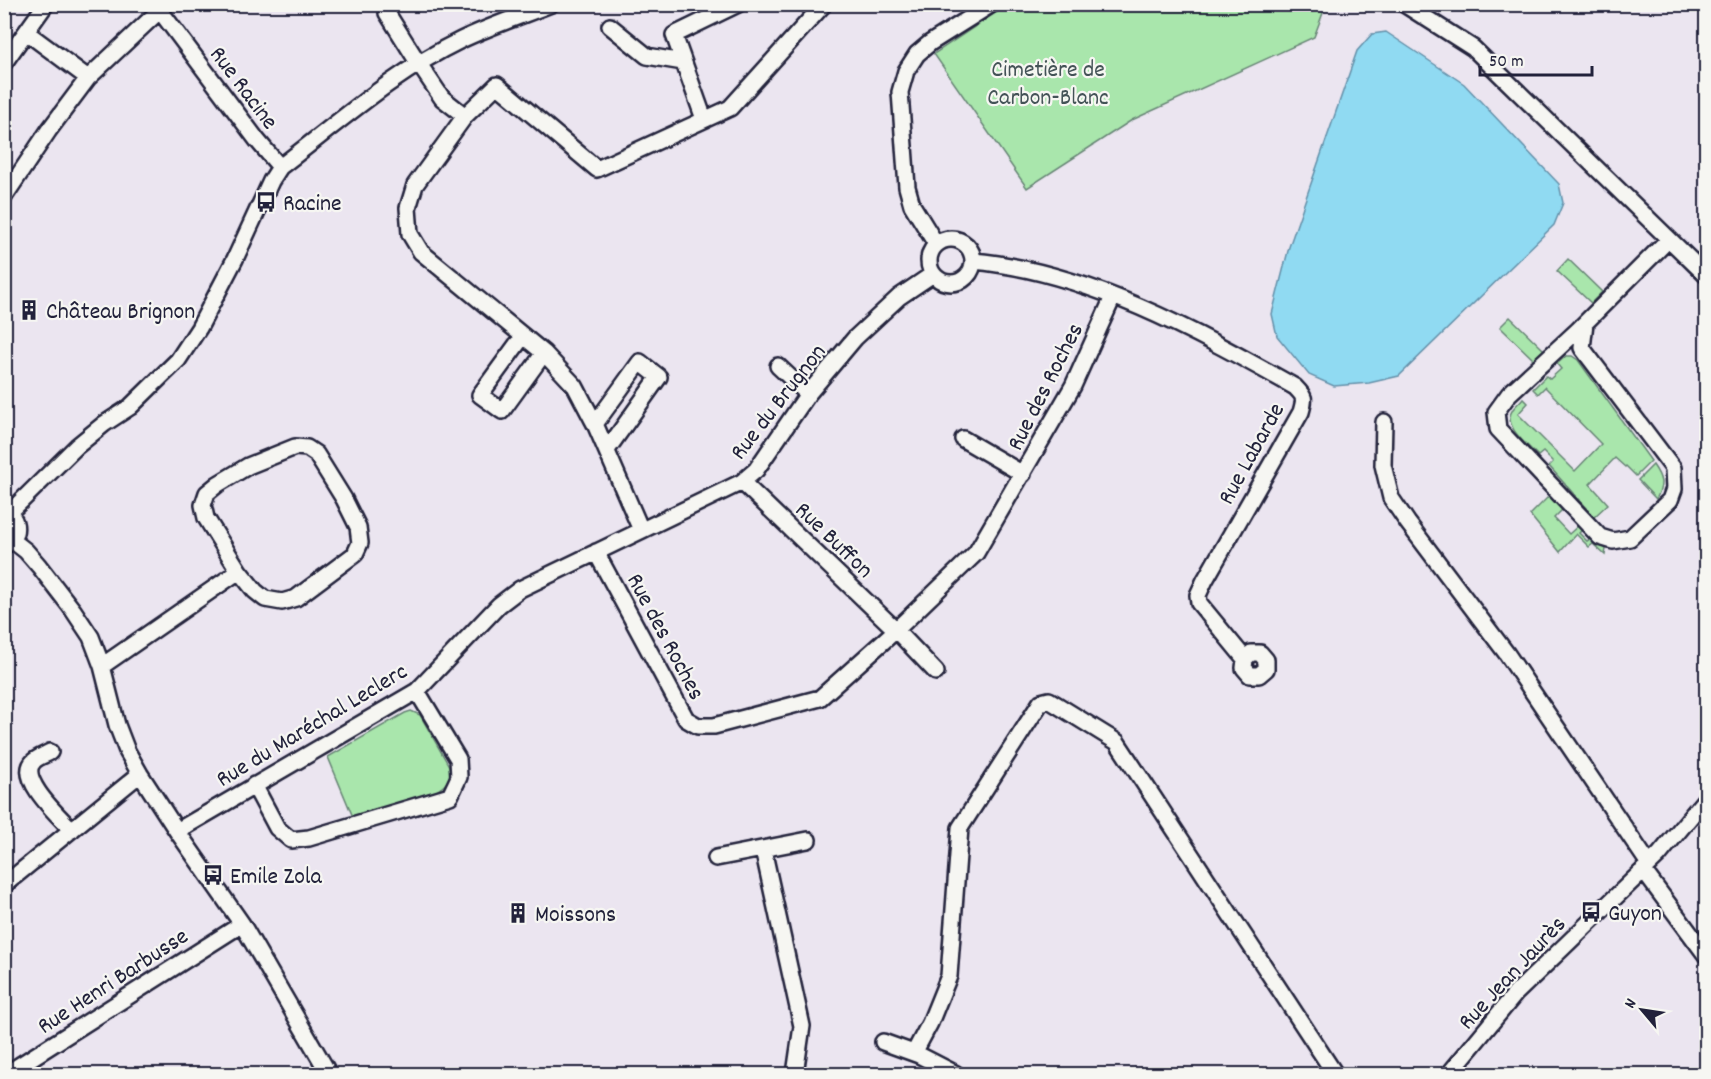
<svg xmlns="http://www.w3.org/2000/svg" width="1711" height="1079" font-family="Dekko,sans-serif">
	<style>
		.green { fill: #a9e6ac; stroke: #668474; stroke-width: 1.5 }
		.water { fill: #90daf2; stroke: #6490a9; stroke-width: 1.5 }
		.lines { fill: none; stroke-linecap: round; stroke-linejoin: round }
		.minor-casing { stroke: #22223b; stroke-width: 20 }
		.minor { stroke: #f6f6f2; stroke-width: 15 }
		.labels { text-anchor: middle; stroke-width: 4.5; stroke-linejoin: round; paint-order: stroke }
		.park-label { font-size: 24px; fill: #445357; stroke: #f6f6f2 }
		.street-label { font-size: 24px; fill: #22223b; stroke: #f6f6f2 }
		.poi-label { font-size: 24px; fill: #22223b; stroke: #f6f6f2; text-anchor: start }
	</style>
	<rect width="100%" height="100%" fill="#ebe5f0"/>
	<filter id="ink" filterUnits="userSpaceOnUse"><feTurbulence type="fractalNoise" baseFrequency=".0167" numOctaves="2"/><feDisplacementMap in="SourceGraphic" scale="12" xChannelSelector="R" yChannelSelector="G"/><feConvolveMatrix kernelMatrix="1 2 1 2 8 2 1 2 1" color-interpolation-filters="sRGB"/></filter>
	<g filter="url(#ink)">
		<path class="green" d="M1007,5v-1l319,1 -12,32 -182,83 -105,68 -93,-134z
			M1568,259l34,33 -11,11 -34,-32z
			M1510,317l34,33 -10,10 -34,-33z
			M1566,356h6l6,4 73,101 -15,15 -10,-10 -1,1 -10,-9 -25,26 18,20 -14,13 -45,-51 4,-4 -10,-10 -5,4c-10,-11 -37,-30 -25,-47 3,-4 7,-7 10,-11l5,5 -10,11 57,57 26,-27 -56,-57 -7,7 -5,-5 13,-13 4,3 11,-10 -4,-5z
			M1653,465c9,13 11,20 3,34l-18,-19z
			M1550,495l13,14 -9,9 15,16 10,-9 4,4 -4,4 8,8 5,-3 14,11 -1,6 -12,-11 -4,3 -13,-13 -16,18 -30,-37z
			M411,711l9,4 29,51c4,14 -5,21 -16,27l-80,24 -25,-60 77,-44z"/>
		<path class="water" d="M1386,32l78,52 95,100 4,19 -9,22 -155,151 -30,7 -35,3 -25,-11 -32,-39 -5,-22 17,-67 68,-196 15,-17z"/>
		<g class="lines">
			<g class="minor-casing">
				<path id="minor" d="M46,4l-20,28 62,46
					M155,4l102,136 23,27
					M1404,4l69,44 233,227
					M387,13l32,51 23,34 23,18 -50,69 -7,23 2,26 11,18 123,101 31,33 20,38 46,106
					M610,26l37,30 36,6
					M4,63l22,-31
					M465,116l32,-31 100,84 133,-61 94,-104
					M704,119l-30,-84 64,-31
					M4,197l45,-67 39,-52 71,-67
					M929 261a22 22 0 1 1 44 0a22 22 0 1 1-44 0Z
					M936,244l-24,-39 -5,-18 -7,-95 6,-21 11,-17 13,-11 62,-39
					M973,261c114,10 224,71 322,126 10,10 10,11 6,25l-96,168 -7,15 1,8 46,56 -1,9 6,7h9l7,-6v-9l-6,-7h-9l-6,6
					M1585,323l-3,25 91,120 1,21 -4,11 -40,38 -17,3 -13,-4 -102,-108 -2,-17 13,-18 69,-64 91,-91
					M523,336l-43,59 22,16 42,-58
					M778,366l30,28
					M1384,422l-1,43 8,33 17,25 99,131 142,210
					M595,424l45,-62 19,15 -52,73
					M963,439l60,35
					M742,482l154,148 40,42
					M4,510c16,9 15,27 0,36
					M9,513l68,-67 27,-22 26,-17 48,-47 21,-32 36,-69 36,-78 9,-14c58,-44 115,-95 181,-127 29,-14 60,-24 90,-36
					M12,540l14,11 13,15 34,44 18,27 11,29 15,59 10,26 13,23 37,57 65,93 87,150
					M596,552l90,167 12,7h16l106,-28 76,-68 80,-77 97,-167 40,-89
					M102,666l137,-95 16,20 10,8 17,3 14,-4 59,-44 5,-11 -2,-16 -14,-28 -28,-45 -9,-6 -12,-1 -47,19 -30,18 -11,9 -4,12 3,13 33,53
					M50,752c-5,3 -12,5 -16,9 -18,17 27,57 38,69
					M254,785l23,43 14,12 18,-2 141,-42 9,-19 -1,-18 -41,-68
					M177,831l240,-140 82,-86 21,-16 222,-107 14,-12 52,-76 47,-56 44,-41 34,-23
					M763,849l39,177 -7,48
					M716,858l92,-18
					M1643,870l63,85
					M4,885l136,-111
					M883,1042l36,13 37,19
					M914,1053l16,-30 19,-47 11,-148 81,-126 8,-2 68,42 218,332
					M6,1074l236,-150
					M1449,1074l67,-81 143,-138 47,-57"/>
			</g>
			<use href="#minor" class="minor"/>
		</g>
	</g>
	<defs>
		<g id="bus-bare" transform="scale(1.62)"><path d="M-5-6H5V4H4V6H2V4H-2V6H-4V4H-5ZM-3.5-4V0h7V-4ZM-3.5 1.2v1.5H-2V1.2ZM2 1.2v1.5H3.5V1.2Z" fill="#22223b" stroke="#f6f6f2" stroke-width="2.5" paint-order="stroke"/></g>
		<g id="building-bare" transform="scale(1.62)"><path d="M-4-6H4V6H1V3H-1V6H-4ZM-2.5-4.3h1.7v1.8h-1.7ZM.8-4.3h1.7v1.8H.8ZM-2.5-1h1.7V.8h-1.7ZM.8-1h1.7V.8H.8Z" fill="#22223b" stroke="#f6f6f2" stroke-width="2.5" paint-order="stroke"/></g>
	</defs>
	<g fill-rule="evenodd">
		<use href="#bus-bare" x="266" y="202"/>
		<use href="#building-bare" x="29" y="310"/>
		<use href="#bus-bare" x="213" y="875"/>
		<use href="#bus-bare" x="1591" y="912"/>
		<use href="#building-bare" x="518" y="913"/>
	</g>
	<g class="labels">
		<g class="park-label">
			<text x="1048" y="76">Cimetière de<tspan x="1048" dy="28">Carbon-Blanc</tspan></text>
		</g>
		<g class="street-label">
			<text transform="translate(245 87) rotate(53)" y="8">Rue Racine</text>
			<text transform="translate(1044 386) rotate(-63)" y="8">Rue des Roches</text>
			<text transform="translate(777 401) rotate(-52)" y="8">Rue du Brugnon</text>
			<text transform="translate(1250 453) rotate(-61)" y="8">Rue Labarde</text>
			<text transform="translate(835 539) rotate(44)" y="8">Rue Buffon</text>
			<text transform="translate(667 636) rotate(62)" y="8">Rue des Roches</text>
			<text transform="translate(311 724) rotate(-31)" y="8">Rue du Maréchal Leclerc</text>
			<text transform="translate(1511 972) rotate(-47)" y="8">Rue Jean Jaurès</text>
			<text transform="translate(112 980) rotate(-33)" y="8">Rue Henri Barbusse</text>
		</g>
		<g class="poi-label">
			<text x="283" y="210">Racine</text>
			<text x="46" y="318">Château Brignon</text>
			<text x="230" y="883">Emile Zola</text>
			<text x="1608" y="920">Guyon</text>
			<text x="535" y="921">Moissons</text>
		</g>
	</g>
	<rect width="1711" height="1079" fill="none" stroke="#f6f6f2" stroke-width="24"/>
	<rect x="12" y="12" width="1687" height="1055" fill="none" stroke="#22223b" stroke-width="2" filter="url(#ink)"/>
	<g transform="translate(1642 1010) rotate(299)" stroke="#f6f6f2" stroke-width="4.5" paint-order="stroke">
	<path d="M0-4.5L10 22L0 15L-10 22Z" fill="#22223b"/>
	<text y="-9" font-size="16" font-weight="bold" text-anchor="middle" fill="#22223b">N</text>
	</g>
	<path d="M1480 66v9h112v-9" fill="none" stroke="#22223b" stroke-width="3"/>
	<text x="1489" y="66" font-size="18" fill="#22223b" stroke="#f6f6f2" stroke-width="4.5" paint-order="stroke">50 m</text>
</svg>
